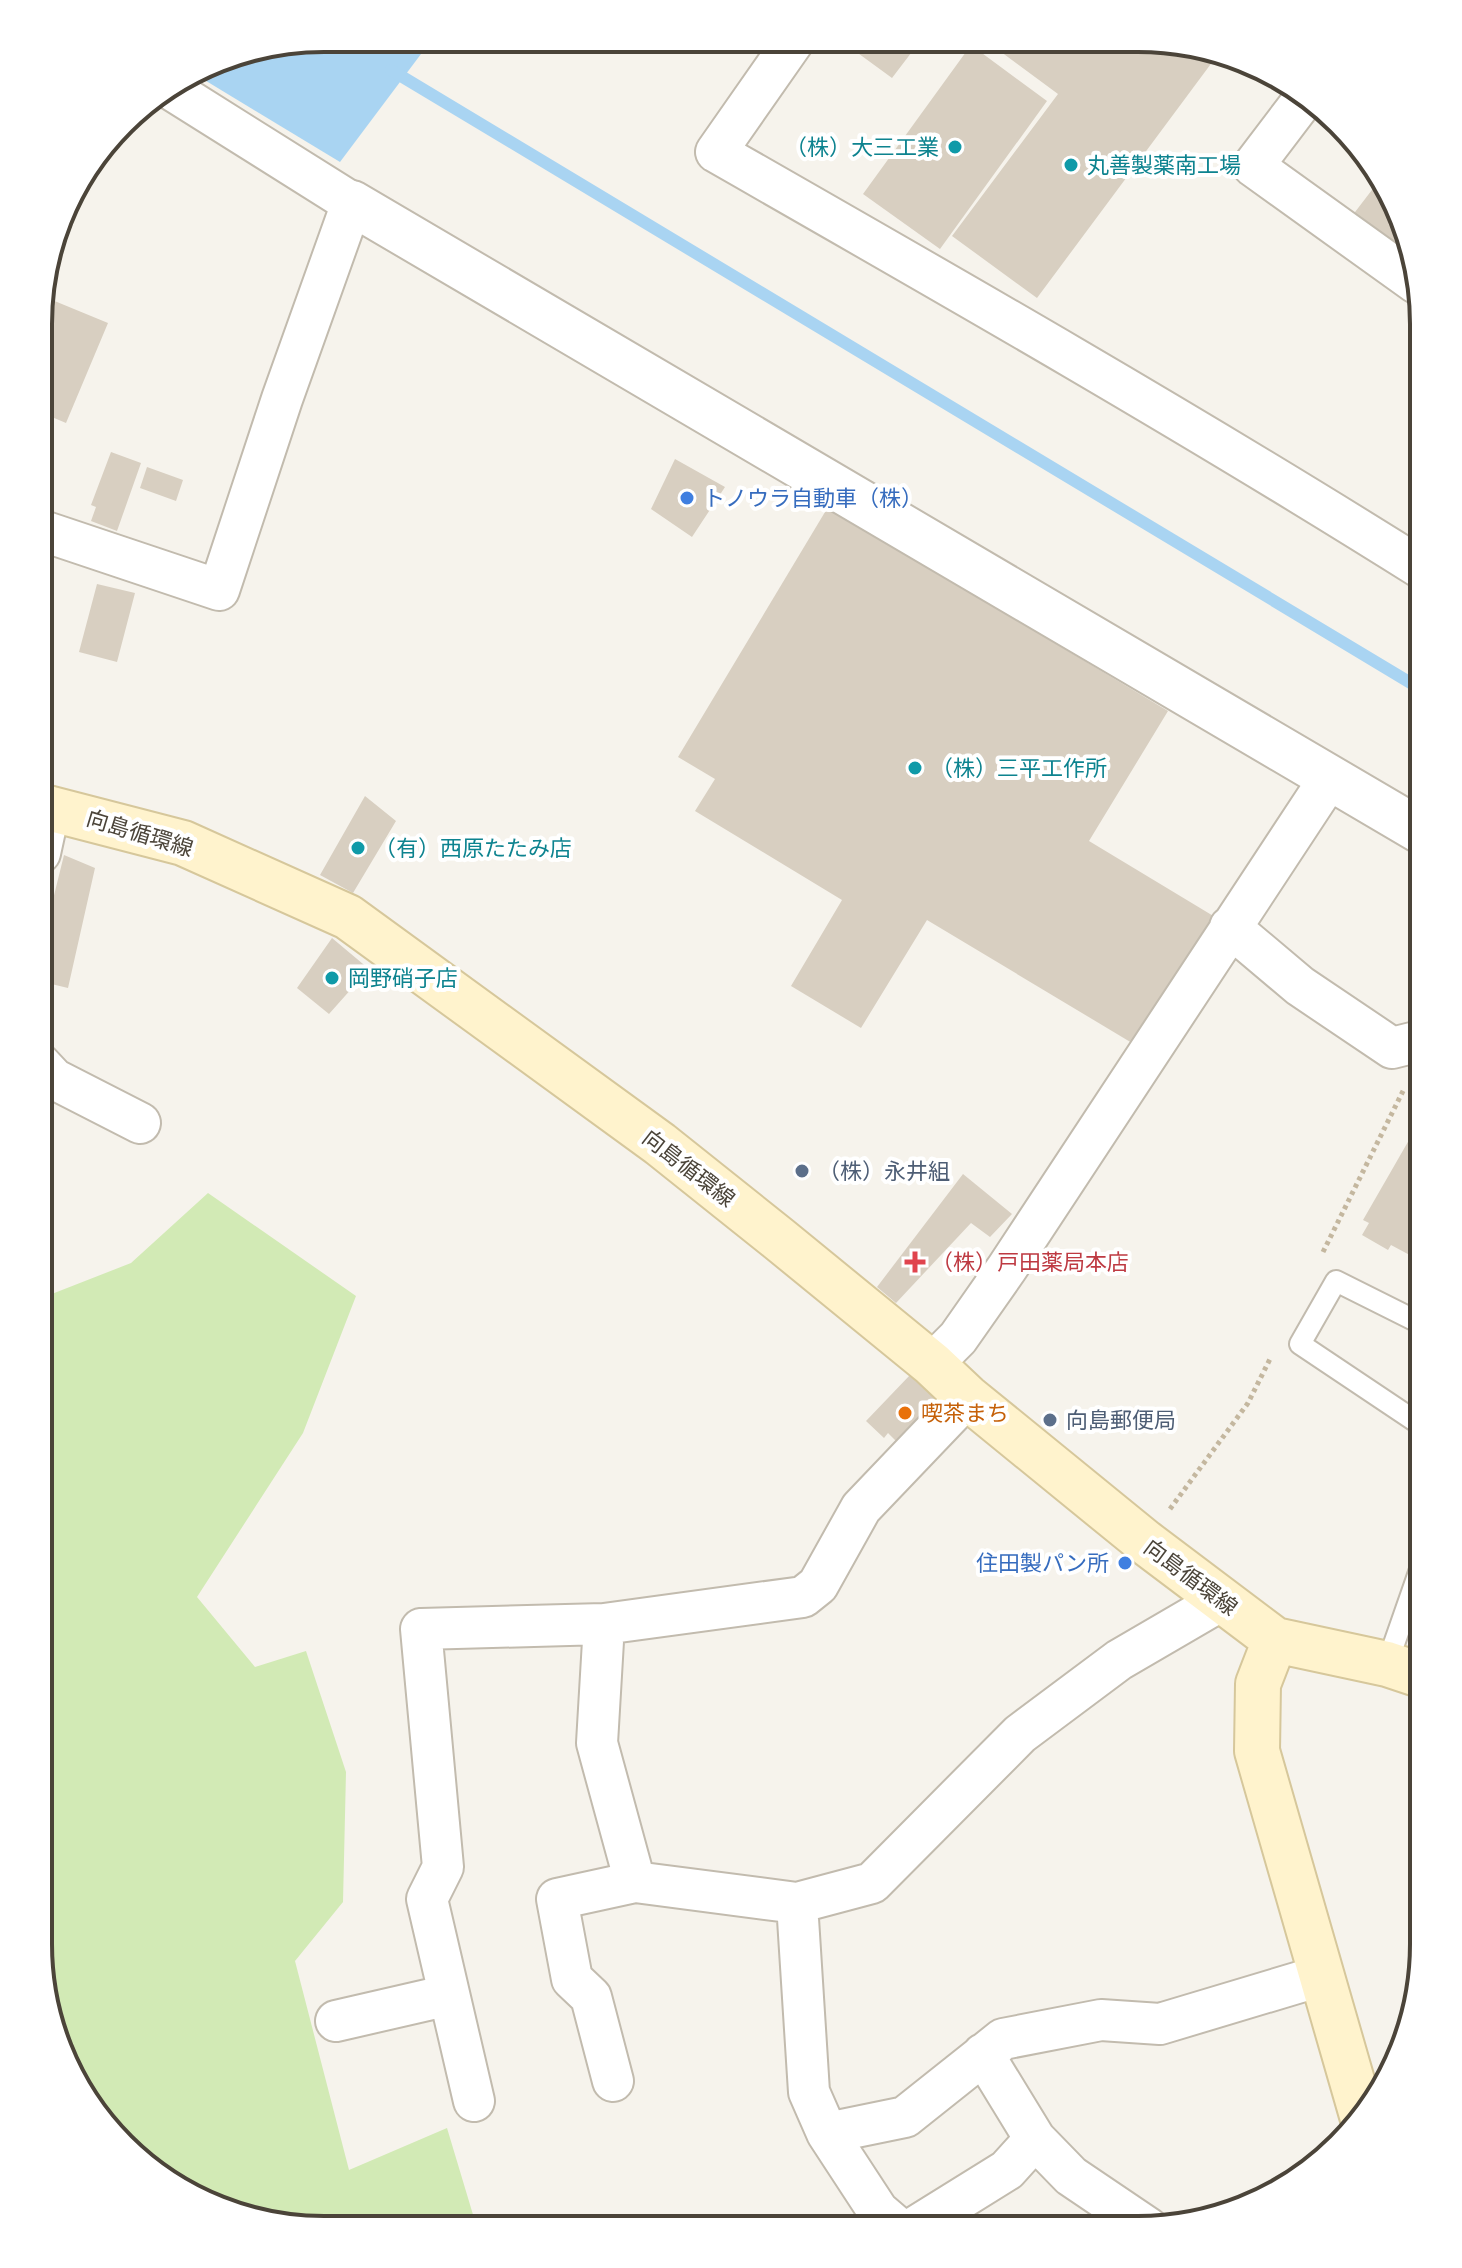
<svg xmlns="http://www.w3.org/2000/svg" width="1462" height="2268" font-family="Manrope,'Noto Sans JP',sans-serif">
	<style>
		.green { fill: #d2eab5 }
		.water { fill: #a9d4f2 }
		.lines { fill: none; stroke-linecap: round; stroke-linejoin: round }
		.stream { stroke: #a9d4f2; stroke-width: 12 }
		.building { fill: #d8cfc1 }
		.service-casing { stroke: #c2bbae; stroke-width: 24 }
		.minor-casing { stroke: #c2bbae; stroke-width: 44 }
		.tertiary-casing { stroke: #c2bbae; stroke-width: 48 }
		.secondary-casing { stroke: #d6c79b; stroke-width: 48 }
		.path { stroke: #c4b79f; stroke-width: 5; stroke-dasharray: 4 4; stroke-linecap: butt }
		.service { stroke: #fff; stroke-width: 20 }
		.minor { stroke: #fff; stroke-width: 40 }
		.tertiary { stroke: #fff; stroke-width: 44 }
		.secondary { stroke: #fff3cd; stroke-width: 44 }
		.culture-dot { fill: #0f9aa8; stroke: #fff; stroke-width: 3 }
		.shop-dot { fill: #3f7fe0; stroke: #fff; stroke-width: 3 }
		.service-dot { fill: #5c6f8a; stroke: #fff; stroke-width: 3 }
		.health-dot { fill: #e0444e; stroke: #fff; stroke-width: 3 }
		.food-dot { fill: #e8710a; stroke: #fff; stroke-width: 3 }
		.labels { text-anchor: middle; stroke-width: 8; stroke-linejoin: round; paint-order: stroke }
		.culture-label { font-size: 22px; fill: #0d838f; stroke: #fff; text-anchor: start }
		.shop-label { font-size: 22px; fill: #366cbe; stroke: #fff; text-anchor: start }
		.street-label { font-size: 22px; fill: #4b4439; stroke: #fff }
		.service-label { font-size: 22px; fill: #4e5e75; stroke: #fff; text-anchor: start }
		.health-label { font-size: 22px; fill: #be3a42; stroke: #fff; text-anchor: start }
		.food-label { font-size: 22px; fill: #c56008; stroke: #fff; text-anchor: start }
		.rim { fill: none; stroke: #4b4439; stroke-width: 4 }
	</style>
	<rect width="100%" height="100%" fill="#f6f3ec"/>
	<path class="green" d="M208,1193l148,103 -53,137 -106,164 58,70 51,-16 40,121 -3,130 -48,59 54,209 98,-42 30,100h-190l-137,-57 -90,-117 -22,-110 1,-645 92,-36z"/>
	<path class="water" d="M324,38h109l-93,124 -147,-89 22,-13z"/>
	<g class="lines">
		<path class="stream" d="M391,70l1033,621"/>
	</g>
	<path class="building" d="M840,40h81l-29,38z
		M985,40l191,1 40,16 -179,241 -85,-62 106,-142z
		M971,45l76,56 -107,148 -77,-55z
		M1378,182l24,32 7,33 -7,8 -50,-39z
		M40,295l68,28 -42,100 -26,-11z
		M111,452l30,11 -24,68 -26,-10 5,-14 -5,-2z
		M675,459l50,28 -33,50 -41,-28z
		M147,467l36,13 -7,21 -36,-13z
		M828,507l340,204 -79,130 126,76 -78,129 -210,-126 -66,108 -70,-42 51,-86 -147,-89 20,-32 -37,-22z
		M97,584l38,9 -18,69 -38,-10z
		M365,796l31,25 -43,72 -33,-18z
		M64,855l31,13 -27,120 -29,-7v-25z
		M332,938l37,31 -40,45 -32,-26z
		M1424,1114v138l-5,8 -28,-15 -3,5 -26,-15 7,-12 -6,-3z
		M963,1174l49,40 -22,23 -19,-14 -75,80 -19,-16z
		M910,1375l35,31 -42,42 -15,-15 -4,5 -18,-17z"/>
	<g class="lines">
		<g class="service-casing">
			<path id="service" d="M1424,1427l-124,-83 36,-63 88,44
				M1387,1664l37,-106"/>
		</g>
		<g class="minor-casing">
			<path id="minor" d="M795,39l-79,113c238,136 476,272 708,418
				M1307,95l-54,71 163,117
				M40,530l179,60 63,-191 70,-196 -183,-115
				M40,853l10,-46
				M1230,927l70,59 92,62 32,-8
				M39,1063l15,16 86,44
				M932,1364l26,-26 49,-70 322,-489
				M1222,1600l-103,60 -99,74 -148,149 -75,20 12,189 18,41 78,-16 98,-78 98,-19 59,4 160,-48
				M635,1882l-38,-139 7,-119 199,-27 15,-12 43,-77 106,-111
				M336,2021l113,-26
				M983,2054l52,85 36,37 77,52
				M613,2081l-22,-84 -19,-18 -15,-80 78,-17 162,21
				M474,2101l-47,-202 16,-32 -22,-238 183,-5
				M827,2133l51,78 21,18
				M912,2229l95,-59 28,-31"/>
		</g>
		<g class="tertiary-casing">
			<path id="tertiary" d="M352,203l1072,630"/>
		</g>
		<g class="secondary-casing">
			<path id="secondary" d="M40,806l143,37 165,74 312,227 119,95 153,125 35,33 178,145 130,98 112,24 36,12
				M1275,1640l-17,44 -1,67 106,368"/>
		</g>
		<path class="path" d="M1323,1252l81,-163
			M1170,1509l78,-106 23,-46"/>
		<use href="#service" class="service"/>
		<use href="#minor" class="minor"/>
		<use href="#tertiary" class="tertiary"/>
		<use href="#secondary" class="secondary"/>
	</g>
	<g class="culture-dot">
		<circle cx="955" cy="147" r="8"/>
		<circle cx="1071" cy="165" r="8"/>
		<circle cx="915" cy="768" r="8"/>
		<circle cx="358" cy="848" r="8"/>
		<circle cx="332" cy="978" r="8"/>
	</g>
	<g class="shop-dot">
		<circle cx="687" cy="498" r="8"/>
		<circle cx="1125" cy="1563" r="8"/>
	</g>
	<g class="service-dot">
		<circle cx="802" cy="1171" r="8"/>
		<circle cx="1050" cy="1420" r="8"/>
	</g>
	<path class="health-dot" d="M911 1250h8v8h8v8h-8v8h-8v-8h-8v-8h8z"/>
	<circle class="food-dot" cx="905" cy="1413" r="8"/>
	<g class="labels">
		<g class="culture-label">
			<text x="939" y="155" text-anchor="end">（株）大三工業</text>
			<text x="1087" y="173">丸善製薬南工場</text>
			<text x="931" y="776">（株）三平工作所</text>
			<text x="374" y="856">（有）西原たたみ店</text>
			<text x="348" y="986">岡野硝子店</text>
		</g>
		<g class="shop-label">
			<text x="703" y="506">トノウラ自動車（株）</text>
			<text x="1109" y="1571" text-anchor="end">住田製パン所</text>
		</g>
		<g class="street-label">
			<text transform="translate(140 833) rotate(17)" y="8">向島循環線</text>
			<text transform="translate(689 1168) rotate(38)" y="8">向島循環線</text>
			<text transform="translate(1191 1577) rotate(37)" y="8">向島循環線</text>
		</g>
		<g class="service-label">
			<text x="818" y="1179">（株）永井組</text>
			<text x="1066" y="1428">向島郵便局</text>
		</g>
		<g class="health-label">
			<text x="931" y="1270">（株）戸田薬局本店</text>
		</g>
		<g class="food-label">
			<text x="921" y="1421">喫茶まち</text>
		</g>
	</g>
	<path d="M0 0H1462V2268H0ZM324 52H1138A272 272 0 0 1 1410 324V1944A272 272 0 0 1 1138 2216H324A272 272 0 0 1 52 1944V324A272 272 0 0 1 324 52Z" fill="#fff" fill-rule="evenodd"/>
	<path class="rim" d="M324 52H1138A272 272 0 0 1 1410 324V1944A272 272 0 0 1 1138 2216H324A272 272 0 0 1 52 1944V324A272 272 0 0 1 324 52Z"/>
</svg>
